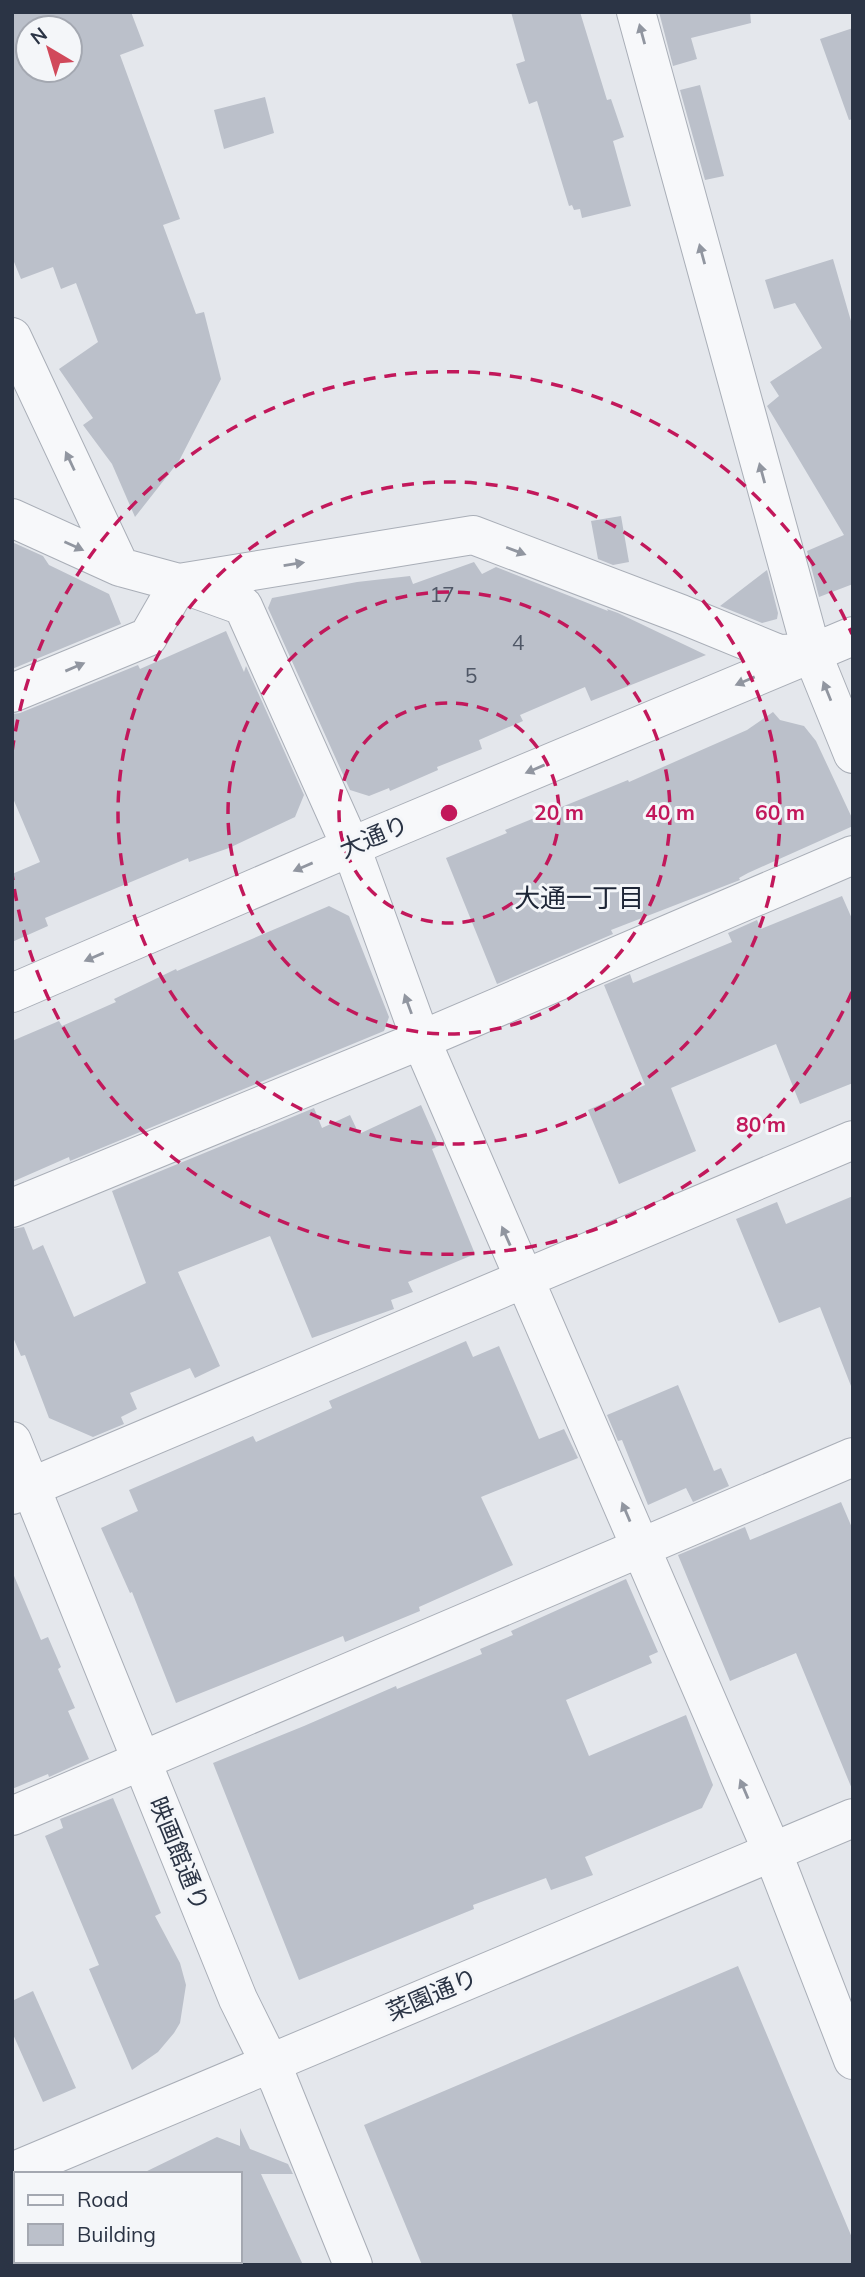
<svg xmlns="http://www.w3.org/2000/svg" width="865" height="2277" font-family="Mulish,'Noto Sans JP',sans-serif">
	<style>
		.building { fill: #bbc0ca; fill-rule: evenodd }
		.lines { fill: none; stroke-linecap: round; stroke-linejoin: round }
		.minor-casing { stroke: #a9aeb7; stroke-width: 40 }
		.tertiary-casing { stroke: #a9aeb7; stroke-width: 40 }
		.minor { stroke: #f7f8fa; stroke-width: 38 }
		.tertiary { stroke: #f7f8fa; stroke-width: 38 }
		.oneway { fill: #9196a0 }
		.ring { fill: none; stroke: #c2185b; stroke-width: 3.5; stroke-dasharray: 12 9 }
		.labels { text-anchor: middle; stroke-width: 6; stroke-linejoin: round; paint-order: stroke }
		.number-label { font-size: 21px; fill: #4f5766 }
		.street-label { font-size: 24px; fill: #2b3445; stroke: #f4f6f9 }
		.neighbourhood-label { font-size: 26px; fill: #1d2536; stroke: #f4f6f9 }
		.centre { fill: #c2185b; stroke: #f4f6f9; stroke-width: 3.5 }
		.ring-label { font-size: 21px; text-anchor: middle; font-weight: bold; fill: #c2185b; stroke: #f4f6f9; stroke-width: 6; stroke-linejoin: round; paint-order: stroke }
	</style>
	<rect width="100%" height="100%" fill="#e4e7ec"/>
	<path class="building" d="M12,12h119l13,34 -24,9 60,164 -17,6 33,89 8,-2 17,67 -42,82 -44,56 -23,-53 -29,-39 10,-7 -34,-49 39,-27 -22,-59 -15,6 -8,-22 -32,12 -9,-22zM28,28h42v42h-42z
		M511,12h69l27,88 4,-1 13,38 -11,4 18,65 -49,12 -2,-9 -6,1 -2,-5 -3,1 -32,-105 -8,3 -13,-40 9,-3z
		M659,12h91l1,11 -60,15 6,21 -24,7z
		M853,28v91l-4,1 -29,-81z
		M700,85l24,91 -19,4 -25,-90z
		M265,97l9,36 -50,16 -10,-39z
		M833,259l20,69v256l-34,13 -12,-46 37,-16 -77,-129 12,-10 -9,-14 52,-34 -27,-45 -21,6 -9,-29z
		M621,516l8,46 -16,3 -15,-6 -7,-38z
		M12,542l31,14 6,9 60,29 12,30 -109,45z
		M474,562l8,12 14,-7 112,44 -1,-2 11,4 88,42 -115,46 -6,-14 -65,28 3,6 -44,19 3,9 -45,18 1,3 -48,21 -1,-3 -20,8 -19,-6 -82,-182 4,-10 85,-16 53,-6 3,8z
		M767,570l11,43 -1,6 -15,4 -42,-17z
		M226,631l18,41 2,-6 58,129 -9,22 -66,31 -40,14 -1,-4 -143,60 3,8 -36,16v-68l28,-12 -28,-66v-82l8,-1 118,-48 2,4z
		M773,712l7,8 24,6 12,15 37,79v6l-105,47 -9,5 1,2 -129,50 2,4 -116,50 -51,-126 61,-25 -2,-3 123,-50 1,2 77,-34 41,-18z
		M842,896l11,25v162l-53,21 -24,-60 -105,44 25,63 -77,33 -31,-74 57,-25 -41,-100 26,-11 3,9 99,-41 -4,-9 29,-13 4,9z
		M329,906l20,10 40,101 -5,14 -314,130 -1,-4 -57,25v-141l47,-20 3,5 54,-24 -2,-3 62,-30 1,2z
		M421,1105l18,41 -7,3 43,105 -67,28 5,10 -22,8 3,9 -82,29 -42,-102 -92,36 42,94 -25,12 -5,-10 -60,25 7,16 -16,8 3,7 -31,13 -44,-19 -24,-63 -4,1 -9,-21v-106l12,-2 9,23 10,-5 31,72 72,-34 -34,-92 202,-83 8,20 28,-13 9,19z
		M853,1196v190h-2l-31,-79 -41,16 -43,-104 41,-17 9,22z
		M466,1341l7,16 26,-11 40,93 25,-10 14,29 -97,39 32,68 -94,42 1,4 -75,31 -2,-6 -167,67 -44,-111 -2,1 -29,-65 37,-17 -9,-21 124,-54 3,6 76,-34 -3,-7z
		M678,1385l36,86 7,-3 8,18 -36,16 -7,-14 -38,17 -26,-65 -4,1 -11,-26z
		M841,1502l12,28 -1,259 -56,-136 -66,28 -52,-126 67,-28 5,13z
		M12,1571l29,69 7,-3 13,30 -3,2 17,39 -7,3 21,48 -40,18 -1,-3 -36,15z
		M626,1579l32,73 -9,4 3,7 -86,37 23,56 97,-41 27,70 -11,23 -117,49 8,18 -42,15 -5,-12 -73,27 1,4 -175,71 -86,-217 91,-37 92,-40 1,3 85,-35 -2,-5 33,-14 -2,-4z
		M113,1798l48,115 -6,3 25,47 6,22 -6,38 -6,10 -16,19 -26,18 -43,-101 10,-4 -54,-129 18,-8 -3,-9z
		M738,1966l115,274v25h-431l-58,-140z
		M33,1991l43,97 -33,14 -31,-70v-31z
		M240,2128l10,21 38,15 5,10h-32l42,91h-63v-91h-99l76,-37 23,9z"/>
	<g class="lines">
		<g class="minor-casing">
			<path id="minor" d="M636,12l176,641 41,101
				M12,337l108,230
				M12,518l108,49 59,16 294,-48 208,79 98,40 29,-1
				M12,693l136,-56 31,-54 64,23 108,241 70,193 351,811 81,209
				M12,993l364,-157 477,-200
				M12,1208l409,-168 432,-185
				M12,1495l841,-355
				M12,1816l841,-359"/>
		</g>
		<g class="tertiary-casing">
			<path id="tertiary" d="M12,1441l226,558 41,83 74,183
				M12,2172l841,-354"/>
		</g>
		<use href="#minor" class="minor"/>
		<use href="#tertiary" class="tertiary"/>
	</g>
	<defs><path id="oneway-solid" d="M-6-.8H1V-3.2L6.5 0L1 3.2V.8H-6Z" transform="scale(1.75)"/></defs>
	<g class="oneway">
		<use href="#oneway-solid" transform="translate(642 34) rotate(-105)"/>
		<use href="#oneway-solid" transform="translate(702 254) rotate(-105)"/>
		<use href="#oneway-solid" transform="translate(70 461) rotate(-115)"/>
		<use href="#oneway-solid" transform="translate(762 473) rotate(-105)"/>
		<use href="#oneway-solid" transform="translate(74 546) rotate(24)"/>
		<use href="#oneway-solid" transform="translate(516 551) rotate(21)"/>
		<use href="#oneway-solid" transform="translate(294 564) rotate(-9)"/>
		<use href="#oneway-solid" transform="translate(75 667) rotate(-23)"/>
		<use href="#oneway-solid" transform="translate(745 681) rotate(157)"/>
		<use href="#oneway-solid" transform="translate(827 691) rotate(-112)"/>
		<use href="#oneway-solid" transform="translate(535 769) rotate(157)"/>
		<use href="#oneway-solid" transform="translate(303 867) rotate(157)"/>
		<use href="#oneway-solid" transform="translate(94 957) rotate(157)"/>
		<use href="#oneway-solid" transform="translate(408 1004) rotate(-110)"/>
		<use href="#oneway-solid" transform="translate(506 1236) rotate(-114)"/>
		<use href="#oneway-solid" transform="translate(626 1512) rotate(-113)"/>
		<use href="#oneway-solid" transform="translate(744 1789) rotate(-113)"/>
	</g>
	<g class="ring">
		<circle cx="449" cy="813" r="110"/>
		<circle cx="449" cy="813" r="221"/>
		<circle cx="449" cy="813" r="331"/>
		<path d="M852 992A441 441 0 0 1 12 874M12 752A441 441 0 0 1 852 634"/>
	</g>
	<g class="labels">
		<g class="number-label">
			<text x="442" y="602">17</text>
			<text x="518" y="650">4</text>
			<text x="471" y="683">5</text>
		</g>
		<g class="street-label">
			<text transform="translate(374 837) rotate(-23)" y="8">大通り</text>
			<text transform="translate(179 1854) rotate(68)" y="8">映画館通り</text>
			<text transform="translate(432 1995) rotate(-23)" y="8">菜園通り</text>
		</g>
		<g class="neighbourhood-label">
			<text x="579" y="907">大通一丁目</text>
		</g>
	</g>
	<circle cx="449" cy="813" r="10" class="centre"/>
	<g class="ring-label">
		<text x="559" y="820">20 m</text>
		<text x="670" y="820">40 m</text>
		<text x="780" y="820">60 m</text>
		<text x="761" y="1132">80 m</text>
	</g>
	<rect width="865" height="2277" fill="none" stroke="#2b3445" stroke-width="28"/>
	<rect x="14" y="2172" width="228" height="91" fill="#f4f6f9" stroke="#a4a8b1" stroke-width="2"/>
	<rect x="28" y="2195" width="35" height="10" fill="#f7f8fa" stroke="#a4a8b1" stroke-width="2"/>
	<text x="77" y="2207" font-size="21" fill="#2b3445">Road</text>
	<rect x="28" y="2224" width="35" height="21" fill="#bbc0ca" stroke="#a4a8b1" stroke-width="2"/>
	<text x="77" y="2242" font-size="21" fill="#2b3445">Building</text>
	<g transform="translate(49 49) rotate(322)"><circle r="33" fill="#f4f6f9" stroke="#a4a8b1" stroke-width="2"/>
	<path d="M0-5L12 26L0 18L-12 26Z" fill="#d1495b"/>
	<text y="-10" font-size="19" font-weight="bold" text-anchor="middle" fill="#2b3445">N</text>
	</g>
</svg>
